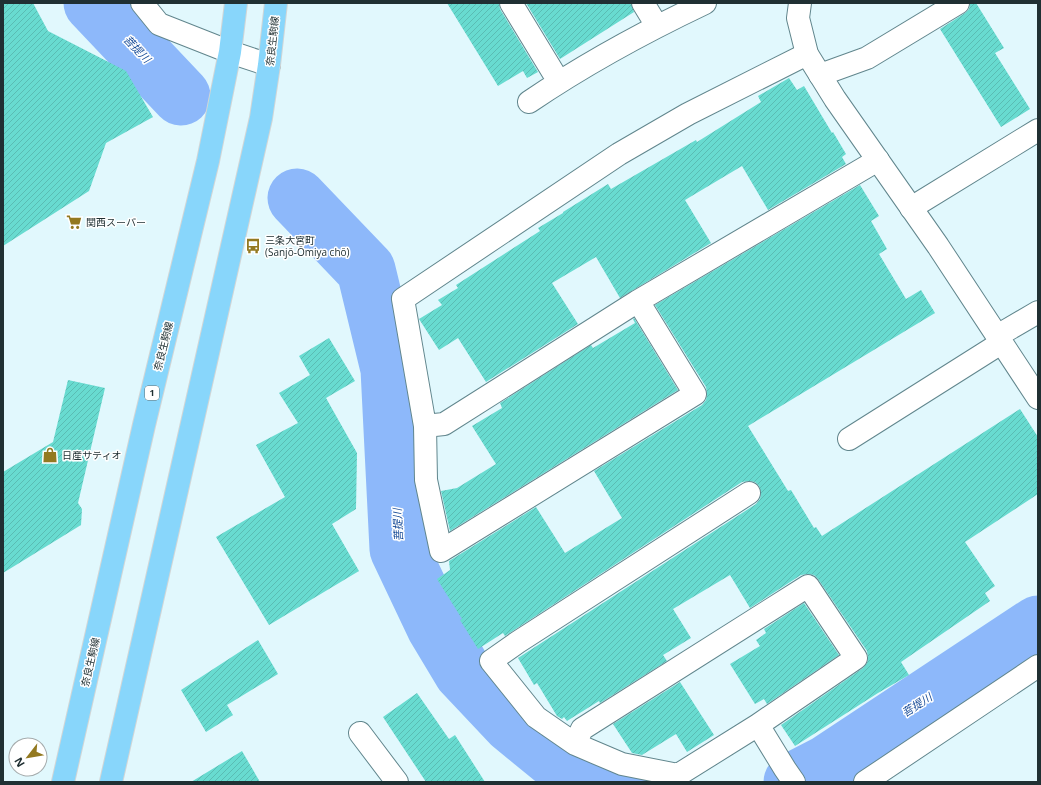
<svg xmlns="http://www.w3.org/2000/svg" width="1041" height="785" font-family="'Open Sans','Noto Sans JP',sans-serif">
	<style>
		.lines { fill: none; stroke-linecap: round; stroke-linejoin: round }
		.river { stroke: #8db8fa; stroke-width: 59 }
		.building { fill: url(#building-hatch) }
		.minor-casing { stroke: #61868d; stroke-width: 24 }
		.tertiary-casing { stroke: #61868d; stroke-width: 24 }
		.primary-casing { stroke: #d2d6d6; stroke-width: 24 }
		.minor { stroke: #fff; stroke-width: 22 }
		.tertiary { stroke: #fff; stroke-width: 22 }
		.primary { stroke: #88d6fb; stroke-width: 22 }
		.labels { text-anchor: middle; stroke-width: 3; stroke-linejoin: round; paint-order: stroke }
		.shield { fill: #fff; stroke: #636e70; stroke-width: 1 }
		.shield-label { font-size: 9px; font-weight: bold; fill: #203033 }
		.street-label { font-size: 10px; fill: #203033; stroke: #fff }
		.poi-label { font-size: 10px; fill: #203033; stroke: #fff; text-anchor: start }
		.water-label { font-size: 11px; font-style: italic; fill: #184c98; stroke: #fff }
	</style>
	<defs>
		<pattern id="building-hatch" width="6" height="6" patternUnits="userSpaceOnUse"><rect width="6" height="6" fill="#68dbd0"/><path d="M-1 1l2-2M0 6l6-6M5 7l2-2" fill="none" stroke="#5abcb3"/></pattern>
	</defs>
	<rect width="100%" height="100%" fill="#e1f8fd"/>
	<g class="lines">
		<path class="river" d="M93,3l88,93
			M297,198l69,72 24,99 9,180 37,78 27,45 49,52 44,36 62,22
			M793,782l33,-17 212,-140"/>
	</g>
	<path class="building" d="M3,3h30l15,28 78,40 27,46 -47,26 -17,48 -86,55z
		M447,3h52l1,6 38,63 -11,6 -4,-7 -25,15z
		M526,3h105l3,9 -74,47z
		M970,3h6l28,45 -9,5 35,56 -29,18 -61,-98 25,-16 4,-4z
		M789,78l8,12 7,-4 28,47 1,-1 13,22 -4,3 4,7 -78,46 -26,-44 -57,34 26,43 -91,55 -24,-41 -44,26 26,41 -92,58 -28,-44 -19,12 -20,-31 23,-14 -4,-5 20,-12 -2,-3 84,-54 -2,-3 25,-15v-1l45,-28 3,5 85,-49 1,2 64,-40 -3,-6z
		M860,185l19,31 -8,5 16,28 -8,5 27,45 15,-9 14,23 -187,113 40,65 3,-1 23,38 2,-1 6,9 198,-127 18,28v57l-73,48 30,44 -10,7 5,8 -89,61 8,13 -31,18 -83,53 -14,-21 82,-57 4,-5 1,-5 -1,-7 -49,-72 -4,-4 -6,-1 -7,1 -51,33 -20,-33 -57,34 18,29 -28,17 4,6 -67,42 -1,-2 -32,20 -3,-4 -2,2 -5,-3 -20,-33 -3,2 -16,-27 238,-154 4,-5 1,-6 -2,-7 -4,-4 -6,-1 -7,1 -237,154 -2,-3 -25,16 -18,-29 2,-1 -25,-40 13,-9 -1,-9 87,-54 29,46 57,-35 -28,-47 108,-66 4,-5 1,-6 -1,-7 -51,-82z
		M634,318l44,72 -228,141 -9,-40 16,-3 39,-24 -24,-38 30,-18 -2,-5 91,-58 2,3 42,-25 -2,-4z
		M329,338l26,43 -29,17 31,55 -1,56 -24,15 27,47 -90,54 -53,-88 69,-40 -29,-52 42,-22 -19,-30 31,-18 -11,-19z
		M68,380l37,8 -27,115 4,6 -1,16 -78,48v-101l50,-30z
		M804,603l35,52 -72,49 -3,-5 -9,5 -25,-40 30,-18 -4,-6 10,-7 -2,-4z
		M258,640l20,34 -51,31 6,10 -27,17 -25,-42z
		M680,682l34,53 -27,17 -11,-18 -34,21 -10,-2 -19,-29z
		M417,693l32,46 6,-4 30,47h-59l-43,-65z
		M242,751l18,31h-69z"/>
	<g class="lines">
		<g class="minor-casing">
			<path id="minor" d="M142,3l17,21 71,28 39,13
				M511,3l48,79
				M643,3l14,23
				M820,75l47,-17 91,-55
				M529,102c56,-38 115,-70 176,-99
				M911,208l127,-78
				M638,301l57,93 -254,157 -15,-71 -1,-54 -22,-127 216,-145 69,-40 119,-60
				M997,336l41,-24
				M425,426l19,-2 194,-123 240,-141
				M849,439l152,-96
				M749,493l-231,149 -27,19 45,56 39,27 47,20 56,11 80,-50 27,44 9,13
				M360,733l37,49
				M575,744l7,-15 226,-143 48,72 -98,67
				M865,782l173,-116"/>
		</g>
		<g class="tertiary-casing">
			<path id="tertiary" d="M800,3l-2,15 9,36 28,45 103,147 100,152"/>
		</g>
		<g class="primary-casing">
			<path id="primary" d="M63,782l81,-357 64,-264 22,-109 6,-49
				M111,782l150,-664 8,-53 7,-62"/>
		</g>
		<use href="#minor" class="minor"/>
		<use href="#tertiary" class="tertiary"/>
		<use href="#primary" class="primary"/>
	</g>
	<defs>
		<g id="supermarket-bare" transform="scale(1.2)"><path d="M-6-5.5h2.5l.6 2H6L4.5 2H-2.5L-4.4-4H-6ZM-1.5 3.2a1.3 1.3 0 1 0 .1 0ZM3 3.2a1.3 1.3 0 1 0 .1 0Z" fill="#937920" stroke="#fff" stroke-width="2.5" paint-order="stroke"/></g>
		<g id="bus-bare" transform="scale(1.2)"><path d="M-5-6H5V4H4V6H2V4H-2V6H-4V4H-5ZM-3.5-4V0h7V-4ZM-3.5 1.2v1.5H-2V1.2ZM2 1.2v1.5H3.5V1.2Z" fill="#937920" stroke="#fff" stroke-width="2.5" paint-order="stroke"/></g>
		<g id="shop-bare" transform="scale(1.2)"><path d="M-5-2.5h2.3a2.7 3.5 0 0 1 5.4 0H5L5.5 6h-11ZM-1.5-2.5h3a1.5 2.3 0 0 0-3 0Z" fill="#937920" stroke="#fff" stroke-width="2.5" paint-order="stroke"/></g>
	</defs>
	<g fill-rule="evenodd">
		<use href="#supermarket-bare" x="74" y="222"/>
		<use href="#bus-bare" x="253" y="246"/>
		<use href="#shop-bare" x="50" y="455"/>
	</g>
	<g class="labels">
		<rect class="shield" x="145" y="386" width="14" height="14" rx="3"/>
		<g class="shield-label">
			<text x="152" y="396">1</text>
		</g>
		<g class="street-label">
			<text transform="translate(272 41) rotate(-84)" y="4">奈良生駒線</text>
			<text transform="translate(163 346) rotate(-76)" y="4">奈良生駒線</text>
			<text transform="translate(90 662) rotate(-77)" y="4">奈良生駒線</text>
		</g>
		<g class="poi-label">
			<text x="86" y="226">関西スーパー</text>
			<text x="265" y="244">三条大宮町<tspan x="265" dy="12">(Sanjō-Ōmiya chō)</tspan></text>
			<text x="62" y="459">日産サティオ</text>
		</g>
		<g class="water-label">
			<text transform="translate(137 49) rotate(46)" y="4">菩提川</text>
			<text transform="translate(398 525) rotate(-93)" y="4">菩提川</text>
			<text transform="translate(917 705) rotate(-33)" y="4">菩提川</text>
		</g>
	</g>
	<rect width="1041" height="785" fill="none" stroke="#203033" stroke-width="8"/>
	<g transform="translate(28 757) rotate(239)"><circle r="19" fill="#ffffff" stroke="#a6acad"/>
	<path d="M0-3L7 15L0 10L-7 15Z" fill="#937920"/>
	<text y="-6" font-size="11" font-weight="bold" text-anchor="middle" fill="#203033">N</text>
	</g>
</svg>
